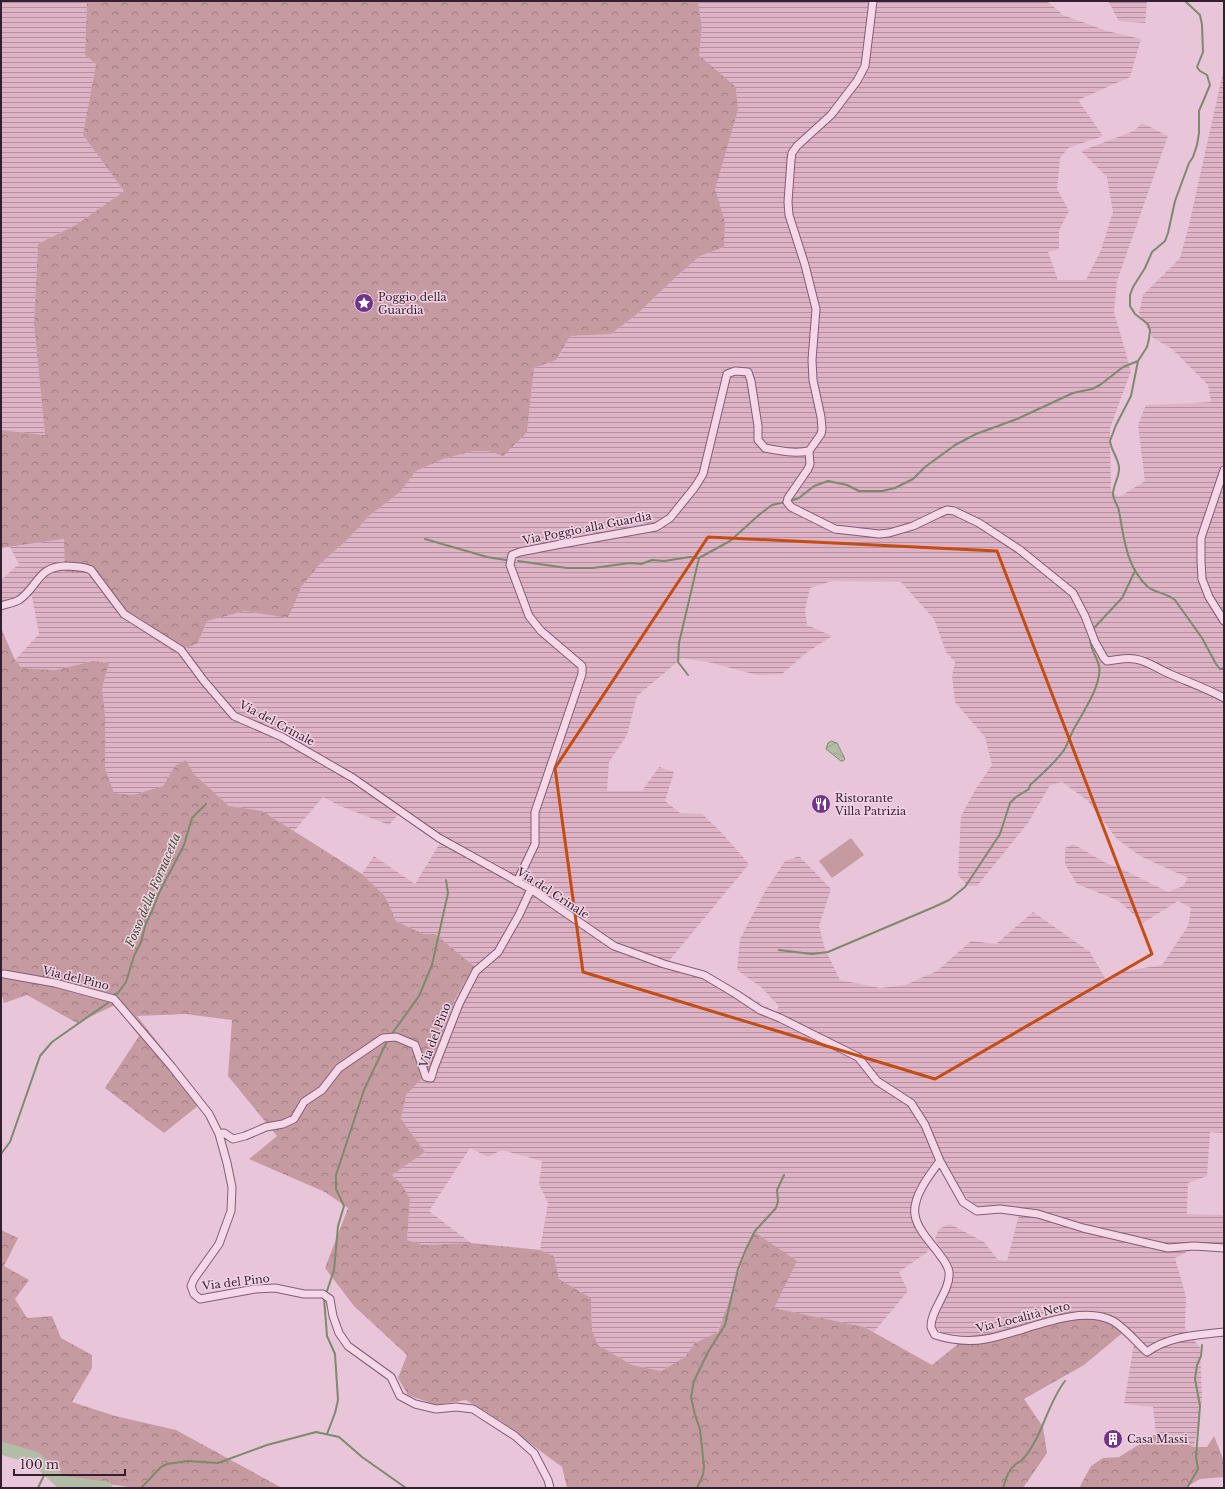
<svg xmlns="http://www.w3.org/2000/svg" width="1225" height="1489" font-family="'Libre Baskerville',serif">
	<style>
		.farmland { fill: url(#farmland-rules); fill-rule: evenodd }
		.green { fill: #c69aa1 }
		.forest { fill: url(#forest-crowns) }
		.water { fill: url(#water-waves); stroke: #7c8a6e }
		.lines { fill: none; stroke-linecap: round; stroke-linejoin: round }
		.stream { stroke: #7c8a6e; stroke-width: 2 }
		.river { stroke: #b3bda6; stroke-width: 13 }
		.street-casing { stroke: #825d78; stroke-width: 9 }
		.street { stroke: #f5d7e8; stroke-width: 7 }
		.marked { fill: none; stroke: #c44d13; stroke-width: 3; stroke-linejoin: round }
		.labels { text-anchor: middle; stroke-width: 3; stroke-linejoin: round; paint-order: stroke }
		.poi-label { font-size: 11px; fill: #331f2f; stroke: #f1d3e4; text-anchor: start }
		.street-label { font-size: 11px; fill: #331f2f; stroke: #f1d3e4 }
		.water-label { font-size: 12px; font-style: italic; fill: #3b5130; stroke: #f1d3e4 }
	</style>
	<defs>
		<pattern id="farmland-rules" width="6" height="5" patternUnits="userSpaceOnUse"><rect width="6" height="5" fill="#ddb3c5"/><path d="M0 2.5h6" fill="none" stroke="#b491a0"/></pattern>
		<pattern id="forest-crowns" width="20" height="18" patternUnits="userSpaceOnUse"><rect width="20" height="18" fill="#c69aa1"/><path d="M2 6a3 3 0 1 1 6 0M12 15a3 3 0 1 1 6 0" fill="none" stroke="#a17d84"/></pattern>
		<pattern id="water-waves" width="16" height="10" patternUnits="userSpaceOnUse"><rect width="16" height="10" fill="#b3bda6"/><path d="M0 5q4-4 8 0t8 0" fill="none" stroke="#9aa28f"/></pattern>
	</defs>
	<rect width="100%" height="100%" fill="#e9c5d9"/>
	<path class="farmland" d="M1,1h86l-2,54 11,9 -13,71 41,56 -45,32 -41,21 -4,80 11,111 -44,-5z
		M698,1h349l16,14 44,16 34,8 -11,38 -52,23 25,36 -35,12 -8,10 -3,31 12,22 -10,19v19l-11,3 10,28h28l15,-30 12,-38 -6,-35 -26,-26 53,-20 8,-8 26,13 -51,145 -3,31 17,59 -21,57 1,63 8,6 26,-16 -7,-56 8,-20 49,-2 16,-1 -3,-17 -36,-36 -20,-12 -13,-24 4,-18 37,-37 8,-29 36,-161v1065l-14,-1 -3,44 -19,7 -1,31 37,1v29l-20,-1 -29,15 11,39 -1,31 15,20 2,52 -8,47 -38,-13 -3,-27 -29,-3 11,-66 -23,-23 -144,21 -29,-4 -4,-7 18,-45 -3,-18 -15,-23 4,-10 11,-5 34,18 14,18 9,1 13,-50 -41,-4 -11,-8 -28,-38 -24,27 -5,26 7,18 12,18 -31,22 9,19 -35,42 -9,-6 -91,-19 -20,-77 -35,101 -23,11 -10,14 -24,14 -29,-6 -34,-20 -6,-15 -1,-32 -32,-19 -5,-23 -14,-6 8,-47 -9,-19 3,-23 -40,-11 -14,7 -18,-9 -41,63 42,32 -48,2 -16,-5 3,-41 -9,-16 -9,-8 33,-23 -24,-33 5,-24 24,-25 24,-69 20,-35 -39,-32h-12l-27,-13 -11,-25 -23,-22 12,-18 41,28 28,-46 -41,-28 -13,15 -49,-19 -17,-9 -29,34 -32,-20 -33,-5 -36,-33 -7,-12 -11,5 -12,20 -30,9 -19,-2 -9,-25v-54l-3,-27 7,-24 -15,-2 -39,9 -33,-2 -7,-8 24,-26 -7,-37 -4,-9 -15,13 -12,1v-22l18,-16 -9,-17 54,-8 27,33 14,24 93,47 9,-22 38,-10 43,7 14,-32 18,-22 29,-26 20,-22 31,-24 16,-21 27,-12 30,-8h16l38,-19 7,-64 22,-8 14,-24 41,-2 26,-20 39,-37 24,-21 24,-9 1,-25 -11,-33 24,-79 -2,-23 -37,-32 3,-28zM832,581l69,1 33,37 12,33 9,10 -3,14 3,26 30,35 7,28 -15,22 -16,29 -3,59 10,11h9l51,-63 22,-38 12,-3 25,18 30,39 23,17 48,22 -5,8 -15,6 -46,-23 -18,-7 -31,-18 -8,4v16l12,20 42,17 24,22 35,-22 13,7 -3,18 -26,39 -37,6 -19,9 -16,-28 -57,-40 -37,32 -25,-3 -34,30 -32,14 -25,3 -40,-8 -15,-31 -6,-23 12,-37 -32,-33 -14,5 -21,32 -24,46 -3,31 24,17 18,19 -3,6 -61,-35 -47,-15 81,-98 -29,-33 -18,-17 -22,-1 -15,-12 9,-29 -15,-5 -17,24h-35l2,-29 18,-27 10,-39 45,-38 26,4 49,13 25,-1 24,-21 26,-17 -25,-11 -2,-15 5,-22z
		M1108,1h39l-2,22 -26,-2z"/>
	<path class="green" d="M851,838l13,17 -32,23 -13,-17z"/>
	<path class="forest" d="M87,1h611l4,26 -3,28 37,32 2,23 -23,79 10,33 -1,25 -24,9 -24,21 -39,37 -26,20 -41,2 -14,24 -22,8 -7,64 -24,24 -14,-5h-16l-30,8 -27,12 -16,21 -31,24 -20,22 -29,26 -18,22 -14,32 -43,-7 -38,10 -9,22 -23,10 -55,-38 -15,-19 -14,-24 -26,1 -1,-34 -63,9v-118l44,5 -11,-111 4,-80 41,-21 45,-32 -41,-56 13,-71 -11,-9z
		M1,628l14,32 7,8 33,2 39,-9 15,2 -7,25 3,26v54l9,25 19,2 30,-9 12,-20 11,-6 7,13 36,33 33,5 100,63 23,22 11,25 27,13h12l39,32 -20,35 -24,69 -24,25 -5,24 24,33 -33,23 9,8 9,16 -3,41 16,5 48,-2 69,7 14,6 5,23 32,19 1,32 6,15 34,20 29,6 24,-14 10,-14 23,-11 35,-101 44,30 -23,47 90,19 68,38 36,-29 22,-3 79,-22 43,4 14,15 -42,35 -60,34 19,28 4,26 -24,35h-456l-5,-21 -62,-46 -34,-21 -30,5 -28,-10 -10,-17 9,-23 -53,-49 -29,-38 23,-60 -23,-16 -76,-33 28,-23 -49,-60 4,-56 -47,-6 -48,2 67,85 -40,32 -59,-45 34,-52 -24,-31 -38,18 -50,-28 -23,8 -3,-11z
		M1,1230l17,8 -14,28 25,14 -14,19 12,19 25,-2 9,22 31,17v13l-20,34 43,14 61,14 106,58h-146l-70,-10 -41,-29 -24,-7z
		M1156,1434l38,13h13l7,-11 10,25v16l-24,2 -15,9h-106l12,-22 12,-8 16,-1z"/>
	<path class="water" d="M831,741l6,2 8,16 -2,2h-2l-15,-12 2,-6z"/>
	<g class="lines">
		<path class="stream" d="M1185,1l15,14 2,10 1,27 -6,15 3,4 7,4 3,10 -11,26v22l-2,12 -4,12 -4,6 -14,38 -7,32 -3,8 -13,11 -7,16 -12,19 -3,8v11l5,8 13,10 2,6 -1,9 -2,8 -9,14 -7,35 -15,29 -6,16c1,9 8,17 9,26 1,9 -6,18 -6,27 0,6 5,11 6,17 5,27 7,56 29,76 7,6 19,6 27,13l27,38 14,26 4,5h4
			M790,501l9,-3 15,-12 14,-5 19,4 12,6h23l13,-3 18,-9 12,-12 30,-22 21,-11 41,-15 56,-26 19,-4 8,-4 23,-18 15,-6
			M425,539l62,18 19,3
			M518,561l49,7h26l37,-5 11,1 11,-4 12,1 26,-4 9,1 31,-17 30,-27 12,-9 13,-3
			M1093,629l29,-31 13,-27
			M688,675l-10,-13 1,-19 20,-85
			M779,950l33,4 16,-2 106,-45 15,-7 16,-13 35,-53 10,-31 6,-6 13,-8 1,-4c12,-11 25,-22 34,-35 5,-8 7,-17 12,-25 9,-16 20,-32 23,-50 3,-14 -10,-24 -9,-38
			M391,1035l28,-39 13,-31 16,-72 -2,-13
			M1,1154l9,-12 30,-86 12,-14 57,-40 2,-6 7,-3 8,-11 8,-26 7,-14 5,-19 6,-12 7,-18 25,-48 8,-27 14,-14
			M326,1294l8,-24 4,-44 6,-20 -8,-17v-14l28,-85 24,-51
			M324,1298l3,38 8,18 3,46 -3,13 -8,21
			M38,1488l9,-19
			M141,1488l20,-21 6,-3 21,-3 30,2 49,-18 49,-13 23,5 23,20 44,31
			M697,1488l6,-13 1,-8 -4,-38 -5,-14 -4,-18 3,-16 14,-29 17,-27 13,-56 8,-20 9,-18 21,-23 2,-7 -1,-11 7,-15
			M1003,1488c2,-8 6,-19 13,-24 2,-2 5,-2 7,-5 20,-23 24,-55 42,-78
			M1187,1488l11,-19 -2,-12 4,-51 -5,-27 2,-14 4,-9 1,-11"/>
		<path class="river" d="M1,1448l34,10 26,24 45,6"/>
		<g class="street-casing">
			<path id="street" d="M809,451l1,13 -2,5 -20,29 -1,4 4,5 44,22 44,5 10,-1 24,-7 27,-13 7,-3 7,1 25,12 41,27 53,43 12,23 10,26 9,16 3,3c10,-1 19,-4 28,-2 13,2 23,10 35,15 18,8 36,14 54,24
				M1224,470l-23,68v23l1,18 7,18 15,24
				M1,606c5,-2 13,-3 18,-6 20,-14 18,-34 48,-34 9,1 16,0 24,4l33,44 57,36 23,31 30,35 48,21 71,41 86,60 92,51 83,57 50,18 40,11 32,19 24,16 20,8 78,39 19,24 34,22 14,22 15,36 23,41 14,9 23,-2 38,5 45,14 85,20 26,-2 30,2
				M517,882l18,-38v-32l47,-138v-8l-41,-35 -12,-15 -19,-51 2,-10 8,-3 36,-7 100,-18 14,-9 25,-31 8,-13 24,-100 8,-3 13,1 3,9 7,45v14l7,8c15,3 29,6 44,3l12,-17 1,-5 -1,-12 -8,-37 -1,-20 4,-51 -11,-44 -16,-50 -1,-13 3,-42 1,-7 5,-7 34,-31 26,-34 8,-15 8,-65
				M4,974l51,9 59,16 58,68 37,47 10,20 8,29 5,24 -1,24 -12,33 -25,35 -3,7 3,8 6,5 55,-10 20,-1 29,6h19l7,5 3,17 6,17 9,13 43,31 9,19 15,8 21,5 20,-2 17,2 42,27 19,17 14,27 2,8
				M219,1134l5,-1 9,6 12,-3 21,-9 17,-3 11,-5 10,-17 18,-12 17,-22 44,-30 13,-1 19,8 11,32 5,1 3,-10 25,-64 17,-33 22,-19 21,-37 12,-26
				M940,1161c-10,13 -28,36 -25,54 2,13 14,26 22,36 4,6 11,13 12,21 2,18 -19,39 -18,55 1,3 3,6 4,8 16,5 35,7 51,4 37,-6 92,-36 127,-18 12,7 23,21 34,31 22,-16 50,-17 77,-20"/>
		</g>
		<use href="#street" class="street"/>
	</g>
	<path class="marked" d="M708,537l289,14 155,403 -217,125 -352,-107 -28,-204z"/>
	<defs>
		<g id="sight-disc" transform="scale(1)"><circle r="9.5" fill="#72348a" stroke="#f1d3e4"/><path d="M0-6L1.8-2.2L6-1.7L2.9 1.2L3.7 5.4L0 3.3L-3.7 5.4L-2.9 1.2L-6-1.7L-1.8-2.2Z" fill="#fff"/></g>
		<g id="restaurant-disc" transform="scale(1)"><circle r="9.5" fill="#72348a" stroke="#f1d3e4"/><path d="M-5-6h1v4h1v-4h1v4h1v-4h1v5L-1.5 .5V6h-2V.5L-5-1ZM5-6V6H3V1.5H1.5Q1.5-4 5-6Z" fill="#fff"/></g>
		<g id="building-disc" transform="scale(1)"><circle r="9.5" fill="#72348a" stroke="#f1d3e4"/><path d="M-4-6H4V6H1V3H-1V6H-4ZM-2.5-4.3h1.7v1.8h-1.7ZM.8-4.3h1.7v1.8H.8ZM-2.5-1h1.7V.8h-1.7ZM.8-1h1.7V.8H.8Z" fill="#fff"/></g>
	</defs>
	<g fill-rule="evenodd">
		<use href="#sight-disc" x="364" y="303"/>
		<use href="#restaurant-disc" x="821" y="804"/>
		<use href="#building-disc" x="1113" y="1439"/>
	</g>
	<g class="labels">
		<g class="poi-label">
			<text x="378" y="301">Poggio della<tspan x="378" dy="13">Guardia</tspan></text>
			<text x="835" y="802">Ristorante<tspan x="835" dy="13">Villa Patrizia</tspan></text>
			<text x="1127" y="1443">Casa Massi</text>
		</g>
		<g class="street-label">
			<text transform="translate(587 528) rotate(-11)" y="4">Via Poggio alla Guardia</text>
			<text transform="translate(277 723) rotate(28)" y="4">Via del Crinale</text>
			<text transform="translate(553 893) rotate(33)" y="4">Via del Crinale</text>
			<text transform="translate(76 978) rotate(14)" y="4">Via del Pino</text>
			<text transform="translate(435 1035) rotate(-69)" y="4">Via del Pino</text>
			<text transform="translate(236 1282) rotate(-7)" y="4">Via del Pino</text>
			<text transform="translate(1023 1317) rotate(-14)" y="4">Via Località Neto</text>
		</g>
		<g class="water-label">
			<text transform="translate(153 890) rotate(-67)" y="4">Fosso della Fornacetta</text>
		</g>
	</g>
	<rect width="1225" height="1489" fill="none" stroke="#331f2f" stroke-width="4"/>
	<path d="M14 1469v6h111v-6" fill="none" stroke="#331f2f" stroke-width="2"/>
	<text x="20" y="1469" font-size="12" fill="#331f2f" stroke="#f1d3e4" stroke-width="3" paint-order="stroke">100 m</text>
</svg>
